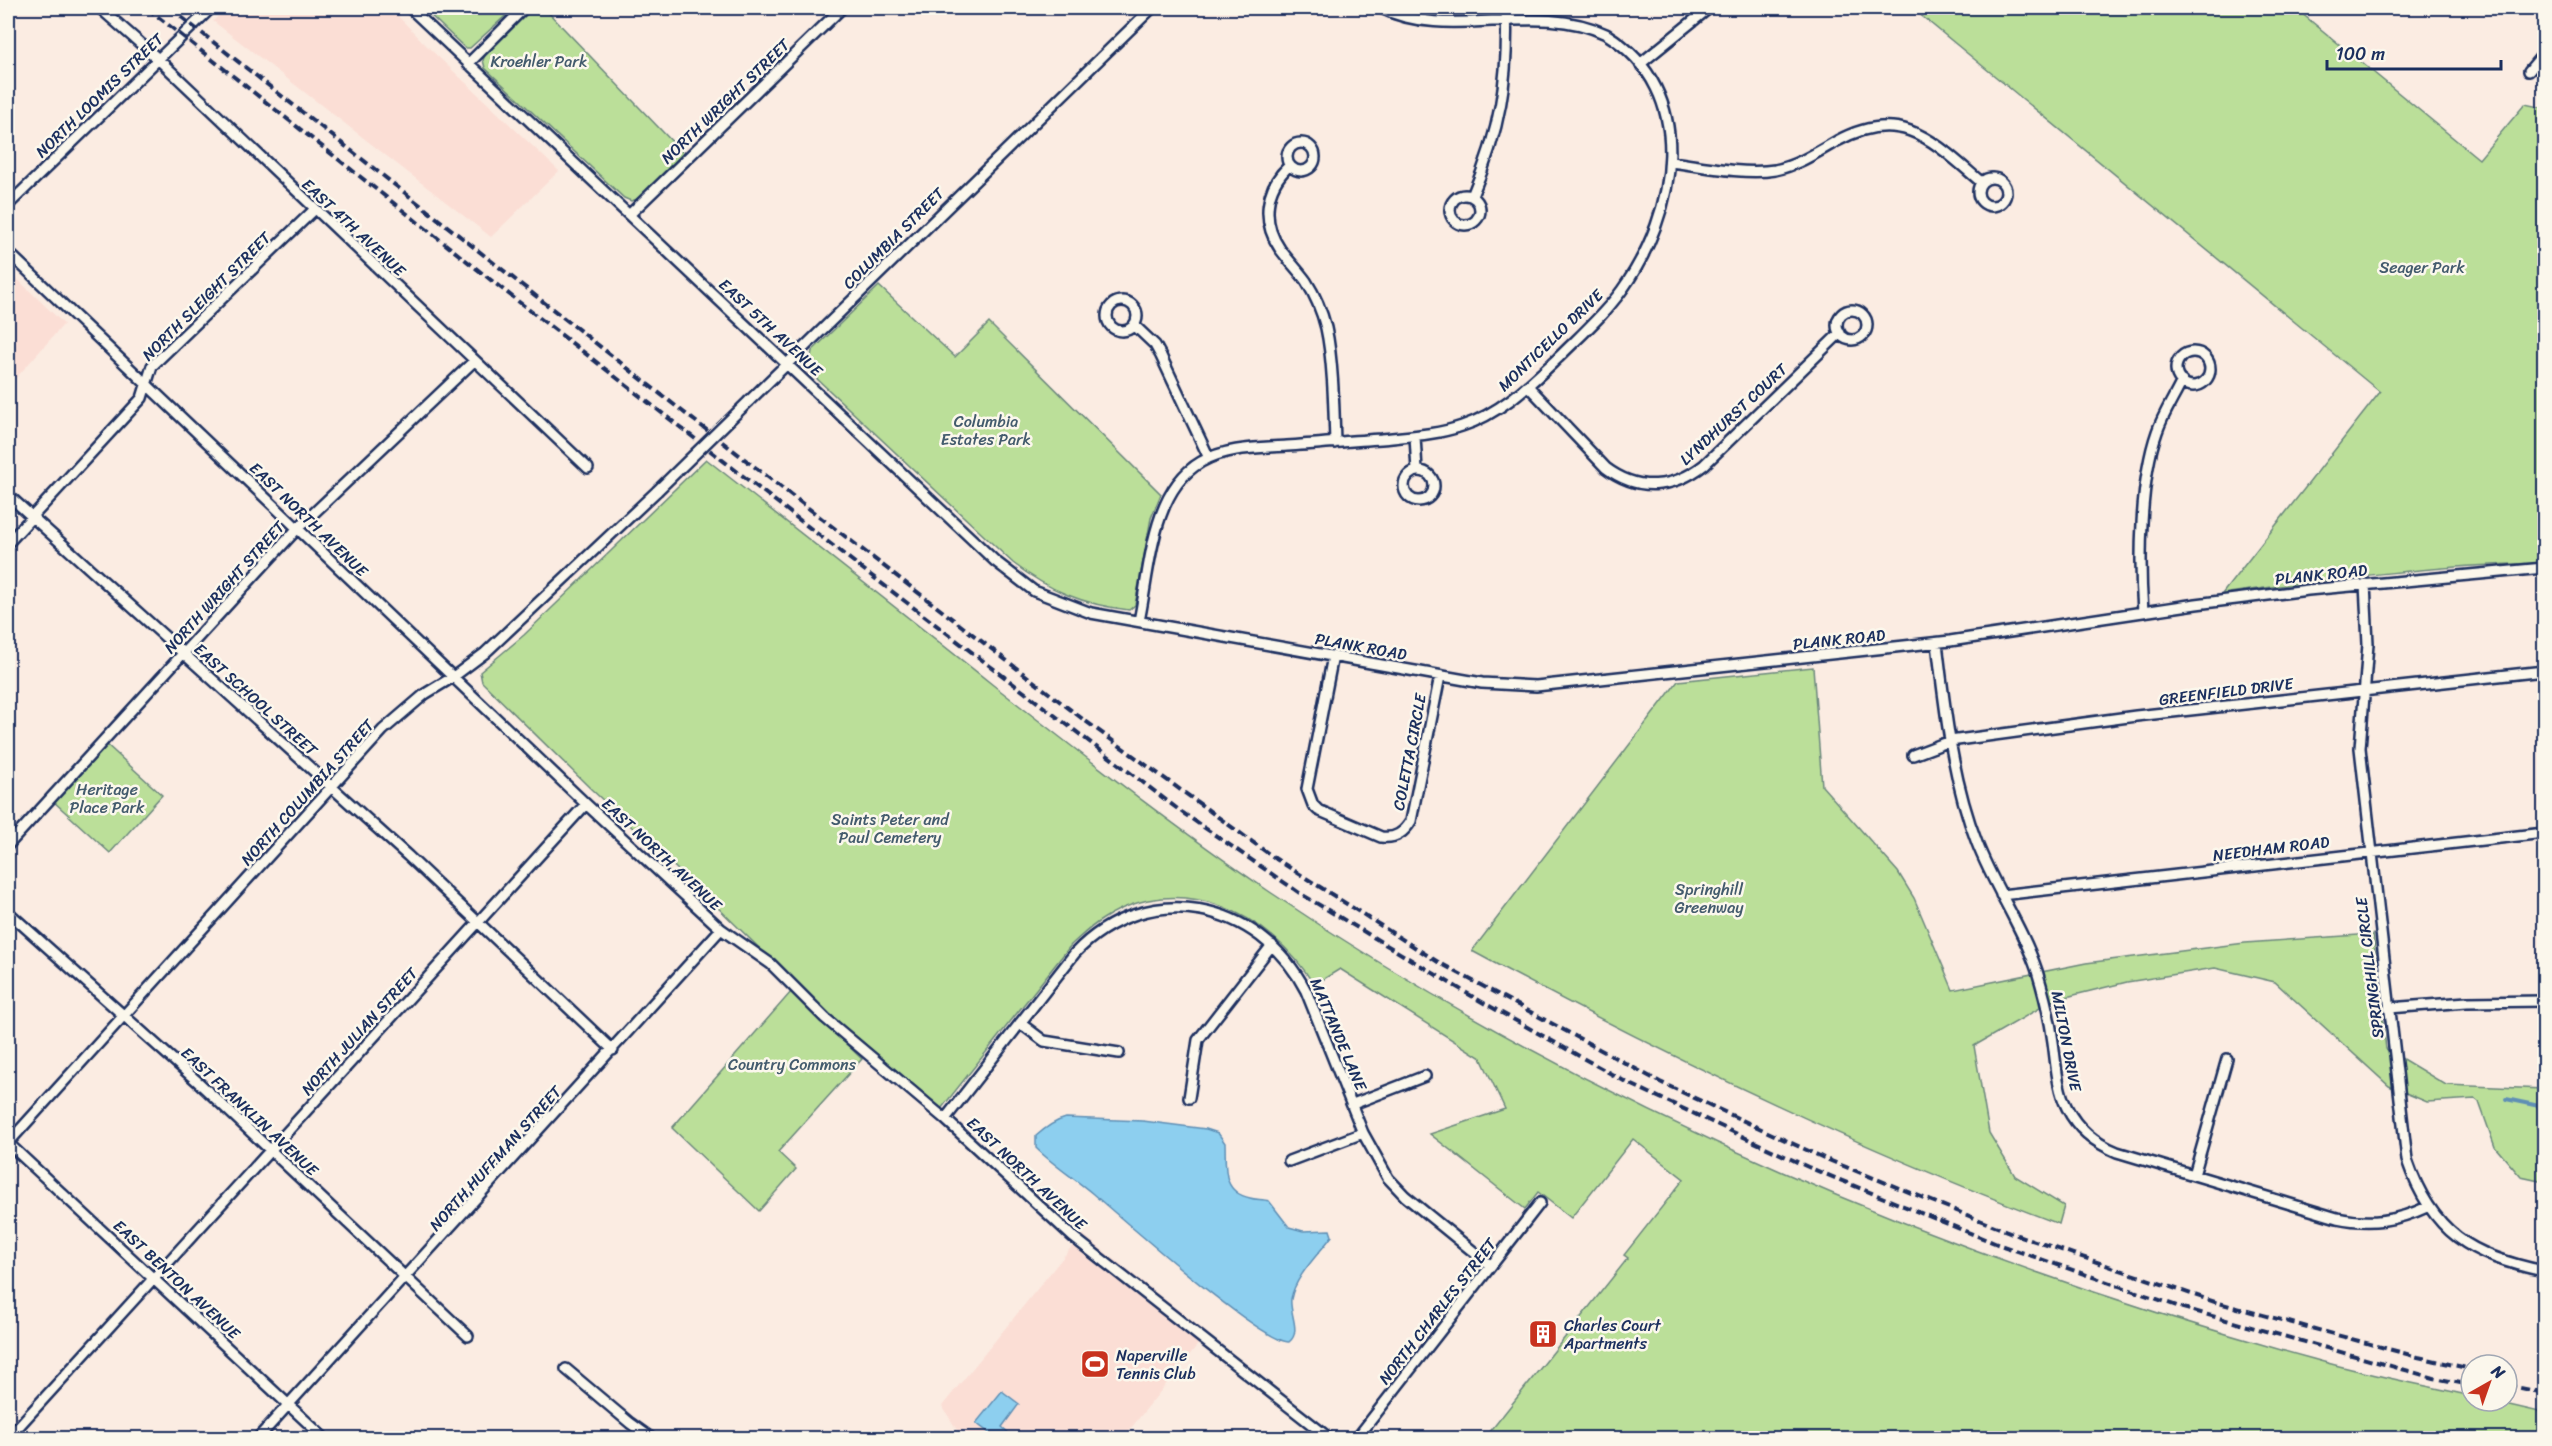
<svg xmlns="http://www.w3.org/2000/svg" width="2552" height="1446" font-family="Sriracha,sans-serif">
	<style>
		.built { fill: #fbded5 }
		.green { fill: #bbdf99; stroke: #6b877c; stroke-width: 1.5 }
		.water { fill: #8dcfef; stroke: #5f8fb5; stroke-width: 1.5 }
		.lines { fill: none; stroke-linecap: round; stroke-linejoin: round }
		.stream { stroke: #5f8fb5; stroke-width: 4 }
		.street-casing { stroke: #1b2f5e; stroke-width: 14 }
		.street { stroke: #fbf7ec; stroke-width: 9 }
		.rail { stroke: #1b2f5e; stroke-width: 4; stroke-dasharray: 9 4.5; stroke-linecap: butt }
		.street-bridge-casing { stroke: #1b2f5e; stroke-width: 14; stroke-linecap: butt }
		.street-bridge { stroke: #fbf7ec; stroke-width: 9 }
		.labels { text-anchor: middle; stroke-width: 5; stroke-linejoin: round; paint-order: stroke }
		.park-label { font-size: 16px; fill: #435b6d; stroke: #fbf7ec }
		.street-label { font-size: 16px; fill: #1b2f5e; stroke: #fbf7ec }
		.poi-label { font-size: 16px; fill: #1b2f5e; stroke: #fbf7ec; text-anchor: start }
	</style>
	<rect width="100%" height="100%" fill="#fbece2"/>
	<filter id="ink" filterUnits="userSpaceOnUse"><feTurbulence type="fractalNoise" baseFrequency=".0167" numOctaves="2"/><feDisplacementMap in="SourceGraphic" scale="12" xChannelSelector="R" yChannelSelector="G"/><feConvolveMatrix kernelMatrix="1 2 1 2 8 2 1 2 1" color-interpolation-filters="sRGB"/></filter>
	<g filter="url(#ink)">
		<path class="built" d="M227,8h163l40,41 129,122 -68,66 -278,-216z
			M8,270l56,54 -56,63z
			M1082,1234l125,99 -84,105h-161l-20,-32z"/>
		<path class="green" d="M423,8h91l-44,40h-5z
			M533,8h11l139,145 -45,46 -7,2 -7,-3 -139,-130 -2,-8 3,-7z
			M1912,8h383l184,151 46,-55 19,4v455c-108,2 -215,16 -322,31l158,-202z
			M879,286l76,71 34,-34 172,171 -10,24 -16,87 -6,5c-45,-5 -81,-20 -116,-47l-199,-187 -5,-9 3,-16z
			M706,459c96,75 192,150 287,226 91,71 181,142 277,207 317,214 675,365 1043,467 52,15 105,25 158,37v5h21l52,12v25h-1059l143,-180 -4,-3 60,-76 -51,-40 -62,79 -33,-26 -13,17 -95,-75 75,-25 -24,-51 -141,-89 -26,16c-43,-72 -134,-116 -211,-66 -12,7 -22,17 -32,26l-130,164 -110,-91 -124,-121 -116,-108 -109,-107 -2,-10 44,-37z
			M1813,667l9,119 76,86 16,26 39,92 133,-27 159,-20 128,-9 13,115 60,36 98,4v93l-23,-5 -26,-30 -16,-45 -4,-3 -48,3 -38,-16 -114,-104 -60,-14 -88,14 -73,18 -80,46 15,87 26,43 49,30 -5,18c-203,-76 -397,-170 -587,-273l206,-270z
			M105,743l57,52 -52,58 -57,-52z
			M791,992l71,67 -84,93 18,17 -37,42 -87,-83z"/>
		<path class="water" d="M1066,1118l77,3 63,8 12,4 7,10c1,24 -4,49 25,55 6,2 13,1 19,3l20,26 14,4 27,-1 2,6c-13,18 -37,40 -41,63 -2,14 11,33 -2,43 -29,0 -166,-123 -196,-148 -19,-16 -40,-29 -57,-46v-12c9,-8 18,-15 30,-18z
			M1002,1391l17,13 -17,23 7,6 -4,5h-9l-20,-15z"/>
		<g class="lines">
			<path class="stream" d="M2506,1099l38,8"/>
			<g class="street-casing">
				<path id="street" d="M100,8l57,50 431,410
					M410,8l585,553 39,30 57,22 391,70 54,3 414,-45 246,-37 112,-14 236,-22
					M468,64l56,-56
					M1640,64l69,-56
					M2529,71l15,-18
					M1287 157a14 14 0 1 1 28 0a14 14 0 1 1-28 0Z
					M1671,162c30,4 74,13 104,8 23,-5 43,-18 62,-29 65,-35 96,0 144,41
					M1289,166c-24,22 -28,55 -9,83 8,11 18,21 26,32 9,14 16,31 20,47 7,31 8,81 9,115
					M1978 192a14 14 0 1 1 28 0a14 14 0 1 1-28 0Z
					M1450 210a15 15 0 1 1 30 0a15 15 0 1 1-30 0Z
					M1472,196c28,-65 37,-118 34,-188
					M8,205l203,-197
					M629,215l213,-207
					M8,252l578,552 135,125 50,35 54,54 120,101 128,118 256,201
					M1107 316a15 15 0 1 1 30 0a15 15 0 1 1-30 0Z
					M1837 325a15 15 0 1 1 30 0a15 15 0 1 1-30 0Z
					M1134,325l21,20 6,11 48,102
					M2176 369a17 17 0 1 1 34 0a17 17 0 1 1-34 0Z
					M1528,386l78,82c32,24 67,21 98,-3l136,-132
					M749,401l403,-393
					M1415,436l2,35
					M1404 486a15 15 0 1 1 30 0a15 15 0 1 1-30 0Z
					M8,495l400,361 205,194
					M8,543l134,-145 10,-32 162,-156
					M2365,584l3,60 -8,104 47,412c25,73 64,96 137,111
					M2143,612c-4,-52 -3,-132 14,-180 6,-18 17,-34 25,-51
					M1139,621c11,-51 12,-130 62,-159 26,-15 57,-14 86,-16 31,-2 63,-5 94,-7 28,-3 55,-4 81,-13 39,-13 67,-41 96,-68 22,-22 46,-43 64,-68 55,-77 78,-198 -16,-256 -71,-34 -158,8 -225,-26
					M1937,643c8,67 15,136 40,200 17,44 45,83 60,128 7,23 13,47 16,71 3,21 4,47 14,66 11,22 28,35 50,44l220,66c33,7 60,3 90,-11
					M1333,656l-26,133 6,16 5,5 63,27c14,2 23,-4 30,-16l29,-145
					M1913,755l37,-14 186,-25 408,-45
					M8,845l289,-316 177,-168
					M2001,895l543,-62
					M8,912l190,170 270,254
					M2389,1008l78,-6 77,-1
					M1020,1023l24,18 75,12
					M1189,1098l9,-58 74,-95
					M1353,1104l72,-28
					M945,1119l130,-166c72,-75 184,-53 231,38l57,142 25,45 17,18 86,70
					M8,1143l375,-413 42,-36 28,-17 32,-24 172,-162
					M8,1143l316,295
					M1289,1161l74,-28
					M2194,1175l33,-116
					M566,1369l64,54 21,15
					M8,1438l578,-634
					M258,1438l463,-509
					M1357,1438l183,-235"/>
			</g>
			<use href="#street" class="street"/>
			<path class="rail" d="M147,8l354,280 363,282 319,243 118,81 174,104 149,83 184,86 189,77 186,64 251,70 37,7
				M170,8l512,403 402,309 192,139 162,103 222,120 166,77 191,76 198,67 203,55 53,12
				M2507,1385l37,8"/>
			<g class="street-bridge-casing">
				<path id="street-bridge" d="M657,491l92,-90"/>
			</g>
			<use href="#street-bridge" class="street-bridge"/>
		</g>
	</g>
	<defs>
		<g id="building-square" transform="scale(1.5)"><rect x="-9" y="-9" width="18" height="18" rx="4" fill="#c8321e" stroke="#fbf7ec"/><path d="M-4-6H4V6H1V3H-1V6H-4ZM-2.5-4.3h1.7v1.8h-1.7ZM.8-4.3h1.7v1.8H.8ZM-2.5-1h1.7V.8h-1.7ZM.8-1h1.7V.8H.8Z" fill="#fff"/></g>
		<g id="stadium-square" transform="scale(1.5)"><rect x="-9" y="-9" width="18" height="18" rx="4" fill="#c8321e" stroke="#fbf7ec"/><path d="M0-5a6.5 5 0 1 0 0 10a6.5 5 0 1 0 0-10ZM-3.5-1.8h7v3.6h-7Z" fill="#fff"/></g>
	</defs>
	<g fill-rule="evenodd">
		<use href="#building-square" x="1543" y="1334"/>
		<use href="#stadium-square" x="1095" y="1364"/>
	</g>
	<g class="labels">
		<g class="park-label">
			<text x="539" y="67">Kroehler Park</text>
			<text x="2422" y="273">Seager Park</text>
			<text x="986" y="427">Columbia<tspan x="986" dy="18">Estates Park</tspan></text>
			<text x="107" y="795">Heritage<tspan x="107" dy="18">Place Park</tspan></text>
			<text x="890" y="825">Saints Peter and<tspan x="890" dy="18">Paul Cemetery</tspan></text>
			<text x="1709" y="895">Springhill<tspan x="1709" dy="18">Greenway</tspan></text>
			<text x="792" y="1070">Country Commons</text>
		</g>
		<g class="street-label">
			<text transform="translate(99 95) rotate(-44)" y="6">NORTH LOOMIS STREET</text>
			<text transform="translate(725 101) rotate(-44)" y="6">NORTH WRIGHT STREET</text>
			<text transform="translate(354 227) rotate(43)" y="6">EAST 4TH AVENUE</text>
			<text transform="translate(893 238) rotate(-45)" y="6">COLUMBIA STREET</text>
			<text transform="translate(206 296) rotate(-45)" y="6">NORTH SLEIGHT STREET</text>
			<text transform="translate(771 327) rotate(43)" y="6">EAST 5TH AVENUE</text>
			<text transform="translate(1550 340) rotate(-44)" y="6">MONTICELLO DRIVE</text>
			<text transform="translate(1733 414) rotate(-43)" y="6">LYNDHURST COURT</text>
			<text transform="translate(309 519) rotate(44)" y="6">EAST NORTH AVENUE</text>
			<text transform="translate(2321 574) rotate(-6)" y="6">PLANK ROAD</text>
			<text transform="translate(224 587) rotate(-48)" y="6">NORTH WRIGHT STREET</text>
			<text transform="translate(1839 639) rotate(-6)" y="6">PLANK ROAD</text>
			<text transform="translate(1361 646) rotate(10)" y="6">PLANK ROAD</text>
			<text transform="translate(2226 691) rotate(-7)" y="6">GREENFIELD DRIVE</text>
			<text transform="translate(256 699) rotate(42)" y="6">EAST SCHOOL STREET</text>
			<text transform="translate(1409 752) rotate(-79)" y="6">COLETTA CIRCLE</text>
			<text transform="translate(307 792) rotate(-48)" y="6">NORTH COLUMBIA STREET</text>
			<text transform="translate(2271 848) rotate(-7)" y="6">NEEDHAM ROAD</text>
			<text transform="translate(662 854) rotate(43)" y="6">EAST NORTH AVENUE</text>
			<text transform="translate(2369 968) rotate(-97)" y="6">SPRINGHILL CIRCLE</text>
			<text transform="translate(359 1031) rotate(-48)" y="6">NORTH JULIAN STREET</text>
			<text transform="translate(1339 1034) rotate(67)" y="6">MATTANDE LANE</text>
			<text transform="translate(2067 1041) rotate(79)" y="6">MILTON DRIVE</text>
			<text transform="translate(250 1111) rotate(43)" y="6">EAST FRANKLIN AVENUE</text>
			<text transform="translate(495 1158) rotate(-48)" y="6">NORTH HUFFMAN STREET</text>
			<text transform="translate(1027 1173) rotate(43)" y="6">EAST NORTH AVENUE</text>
			<text transform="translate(177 1279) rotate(43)" y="6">EAST BENTON AVENUE</text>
			<text transform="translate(1437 1311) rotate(-52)" y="6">NORTH CHARLES STREET</text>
		</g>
		<g class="poi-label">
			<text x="1564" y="1331">Charles Court<tspan x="1564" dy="18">Apartments</tspan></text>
			<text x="1116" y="1361">Naperville<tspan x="1116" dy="18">Tennis Club</tspan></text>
		</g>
	</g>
	<rect width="2552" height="1446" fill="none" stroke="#fbf7ec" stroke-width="30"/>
	<rect x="15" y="15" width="2522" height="1416" fill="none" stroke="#1b2f5e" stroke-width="2" filter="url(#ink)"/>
	<g transform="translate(2489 1383) rotate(40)"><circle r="28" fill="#fbf7ec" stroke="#a1a7b3" stroke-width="1.5"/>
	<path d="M0-4.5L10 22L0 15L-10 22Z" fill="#c8321e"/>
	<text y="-9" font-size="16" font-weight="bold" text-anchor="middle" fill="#1b2f5e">N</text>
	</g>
	<path d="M2327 60v9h174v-9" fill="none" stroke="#1b2f5e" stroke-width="3"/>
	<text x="2336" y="60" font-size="18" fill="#1b2f5e" stroke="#fbf7ec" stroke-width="4.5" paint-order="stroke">100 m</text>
</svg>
